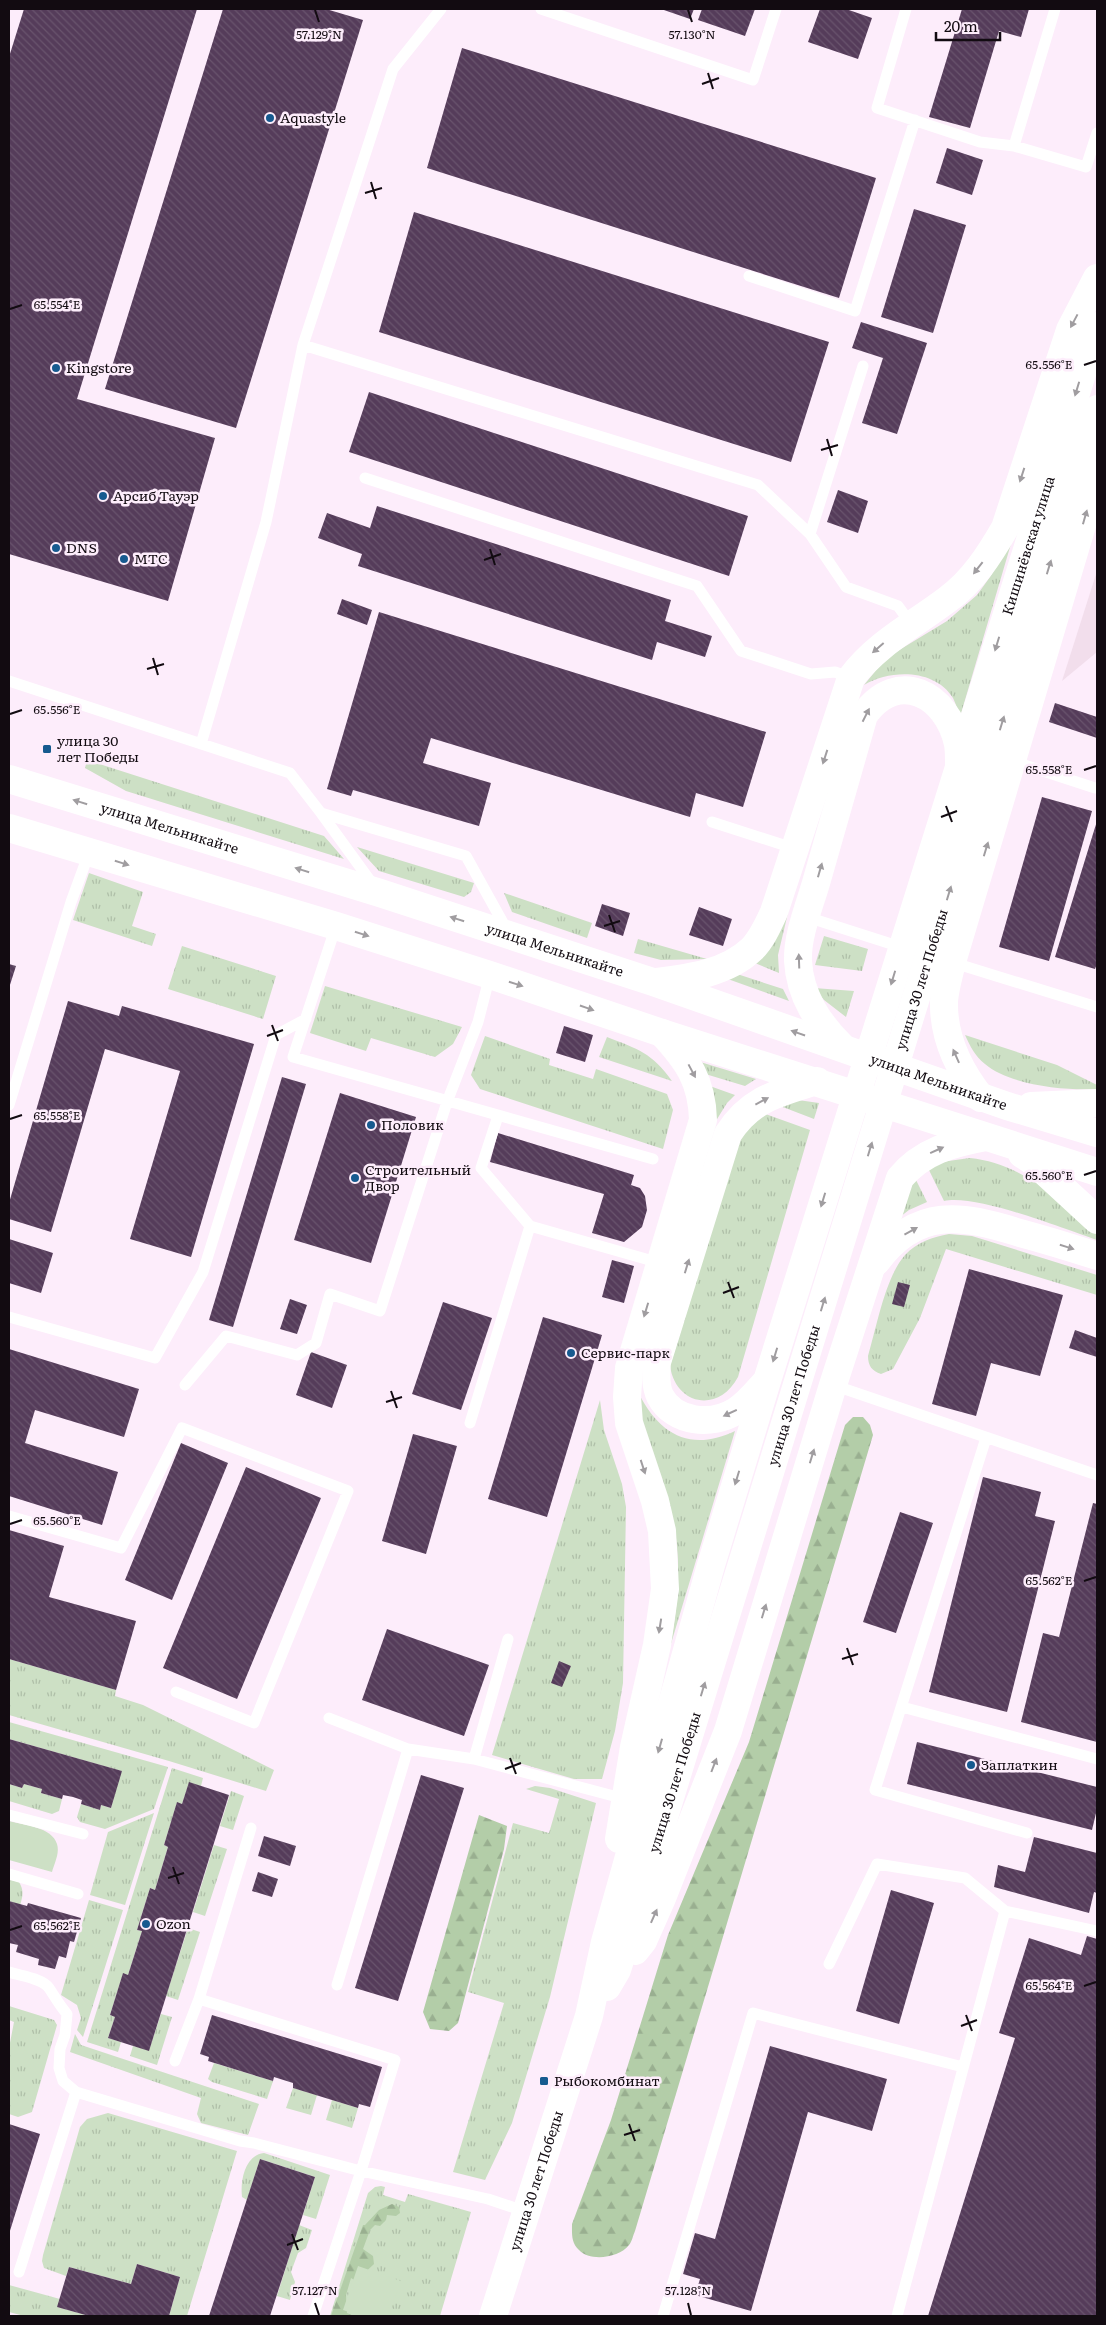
<svg xmlns="http://www.w3.org/2000/svg" width="1106" height="2325" font-family="Literata,serif">
	<style>
		.commercial { fill: #f2deec }
		.grass { fill: url(#grass-tufts) }
		.forest { fill: url(#forest-firs) }
		.park { fill: #cde0c5 }
		.building { fill: url(#building-back-hatch) }
		.lines { fill: none; stroke-linecap: round; stroke-linejoin: round }
		.lane { stroke: #fff; stroke-width: 11 }
		.secondary { stroke: #fff; stroke-width: 28 }
		.oneway { fill: #a09da0 }
		.ticks { fill: none; stroke: #120b11; stroke-width: 2 }
		.poi-dot { fill: #165a8f; stroke: #fdedfb; stroke-width: 2 }
		.labels { text-anchor: middle; stroke-width: 5; stroke-linejoin: round; paint-order: stroke }
		.poi-label { font-size: 14px; fill: #120b11; stroke: #fdedfb; text-anchor: start }
		.street-label { font-size: 14px; fill: #120b11; stroke: #fdedfb }
		.ticks-label { font-size: 12px; text-anchor: middle; fill: #120b11; stroke: #fdedfb; stroke-width: 5; stroke-linejoin: round; paint-order: stroke }
	</style>
	<defs>
		<pattern id="grass-tufts" width="24" height="20" patternUnits="userSpaceOnUse" patternTransform="scale(1.25)"><rect width="24" height="20" fill="#cde0c5"/><path d="M3 7l-1-3M5 7V3M7 7l1-3M15 17l-1-3M17 17v-4M19 17l1-3" fill="none" stroke="#afbfa8"/></pattern>
		<pattern id="forest-firs" width="22" height="20" patternUnits="userSpaceOnUse" patternTransform="scale(1.25)"><rect width="22" height="20" fill="#b3cda8"/><path d="M5 1l3.5 6h-7zM16 11l3.5 6h-7z" fill="#99af90"/></pattern>
		<pattern id="building-back-hatch" width="6" height="6" patternUnits="userSpaceOnUse" patternTransform="scale(1.25)"><rect width="6" height="6" fill="#553c5a"/><path d="M-1 5l2 2M0 0l6 6M5-1l2 2" fill="none" stroke="#69546d"/></pattern>
	</defs>
	<rect width="100%" height="100%" fill="#fdedfb"/>
	<path class="commercial" d="M1097,571v81l-35,29z"/>
	<path class="grass" d="M1013,537l-53,180c-2,-6 -4,-13 -7,-19 -18,-29 -62,-29 -89,-13l22,-27 61,-37 30,-26 13,-18z
		M87,760l237,76 20,23 -218,-68 -41,-23z
		M357,847l117,36 -3,9 -7,5 -85,-26z
		M89,873l54,19 -11,34 24,8 -4,12 -79,-26z
		M504,893l88,30 -5,15 -75,-26z
		M792,896l-14,59 1,18 -29,-12z
		M824,936l44,13 -6,22 -47,-6z
		M638,939l69,20 -46,1 -27,-7z
		M182,946l94,30 -13,43 -95,-30z
		M734,973l49,16 6,12 -64,-23z
		M325,986l137,41 -9,17 -18,13 -64,-19 -5,13 -56,-18z
		M814,988l40,3 -8,26 -22,-17z
		M965,1035l92,30 40,20v4c-31,2 -88,-4 -112,-25 -10,-8 -15,-18 -20,-29z
		M485,1036l65,23 -1,6 44,14 3,-10 71,25 6,16 -10,39 -183,-60 -9,-14z
		M607,1037c31,12 45,16 65,44l-73,-24z
		M697,1061l59,18 -11,7 -43,-13z
		M707,1085l28,10 -8,8 -13,21z
		M798,1100l21,3 -5,16 -39,-15z
		M760,1112l50,18 -72,247c-19,36 -62,29 -68,-11l70,-230z
		M970,1158c50,5 93,42 127,76v6c-36,-12 -120,-46 -153,-39l-16,-33 13,-6z
		M915,1178l12,24 -18,8 -17,13z
		M949,1234l23,2 125,39v20l-151,-46 -26,69 -27,51 -12,5c-9,-3 -13,-8 -13,-18 9,-30 17,-78 37,-101 12,-13 28,-18 44,-21z
		M639,1394c21,41 52,58 96,37l-65,216c8,-42 12,-84 3,-127 -7,-32 -24,-63 -30,-95 -2,-10 -3,-21 -4,-31z
		M600,1400l4,30 18,54 4,23 -3,176 -8,48 -13,48h-28l-82,-24z
		M9,1659l107,31 -1,6 28,9 131,65 -8,21 -97,-30 -160,-46z
		M9,1722l159,45 -14,42 -49,20 -25,-7 -3,-5 4,-13 19,6 1,-5 10,3 10,-37 -112,-32z
		M172,1768l31,10 -2,8 -12,-3 -7,21 -5,-1 -13,42 4,2 -13,43 -5,-2 -13,42 5,1 -14,44 -5,-1 -13,41 5,2 -7,21 13,4 -3,10 -31,-10z
		M9,1784l13,4 2,-4 18,5 -1,4 21,6 -3,12 -7,3 -43,-13z
		M535,1786l15,2 46,15 -46,194 -38,126 -27,57 -32,-8 51,-169 -36,-11 45,-169 36,10 10,-34 -33,-10z
		M231,1791l13,5 -11,34 -13,-4z
		M154,1813l-29,92 -35,-10 18,-63z
		M214,1845l13,4 -22,67 -12,-4z
		M11,1880l8,2c5,8 4,14 1,23l-11,-4v-20z
		M89,1900l34,10 -40,127 -6,-7 4,-12 -4,-13 -16,-10z
		M188,1928l12,4 -22,68 -12,-4z
		M9,2006l45,14 3,5 -25,87 -14,5 -9,-3v-66l5,-26 -5,-2z
		M161,2014l11,3 -15,48 -27,-9 3,-10 16,4z
		M75,2034l6,11 178,59 -11,31 -47,-12 -4,-9 4,-16 -131,-46z
		M214,2063l59,18 -6,18 -55,-17 -4,-3z
		M293,2088l24,7 -6,20 -25,-7z
		M332,2100l26,8 -6,20 -26,-8z
		M108,2113l129,38 -50,165h-18l11,-39 -43,-13 -6,20 -62,-17 -3,9 -22,-8 -2,-7 1,-6 37,-128 7,-8z
		M264,2153l66,22 -14,44 -13,-4 12,-38 -55,-18 -13,41 -5,-3c-2,-16 3,-42 22,-44z
		M381,2186l4,1 -2,8 22,7 3,-8 63,18 -31,104h-110l38,-123 7,-6z
		M299,2225l13,5 -6,18 -8,5 -7,19 4,10 -5,18 -13,-4z
		M9,2285l51,14 -2,8 31,9h-65l-15,-4z"/>
	<path class="forest" d="M853,1417h10l7,8 3,10 -238,796c-2,4 -3,11 -6,14 -10,13 -39,17 -50,5 -8,-7 -7,-16 -7,-26l39,-104 57,-185 81,-193 96,-317z
		M479,1815l28,11 -3,23 -46,174 -9,8 -19,-2 -7,-17z
		M392,2204l7,3 1,6 -4,3 -9,-1 -1,5 -6,6 -5,-1 -5,5 -7,19 10,7 1,8 -18,17 -5,-3 -5,17 1,18 7,3h-23l32,-91h2l14,-15z"/>
	<path class="park" d="M9,1821c15,4 43,6 48,23 3,9 -3,20 -5,28l-43,-12z
		M358,2266l43,15 -12,35h-28l-18,-6z"/>
	<path class="building" d="M24,9h173l-120,390 138,39 -47,163 -159,-47v-497z
		M223,9h103l37,11 -127,408 -131,-39z
		M661,9h33l-4,10z
		M702,9h53l-10,27 -47,-16z
		M820,9h26l26,9 -14,41 -50,-17z
		M962,9h67l-8,28 -22,-6 -29,97 -41,-11z
		M462,48l414,130 -37,120 -412,-130z
		M947,148l36,12 -11,35 -36,-12z
		M914,209l52,16 -33,108 -52,-16z
		M414,212l415,130 -38,120 -412,-130z
		M861,322l66,21 -30,91 -35,-11 21,-65 -31,-10z
		M369,392l379,124 -19,60 -380,-124z
		M838,490l30,11 -10,32 -31,-11z
		M377,506l294,94 -6,21 47,15 -7,21 -48,-15 -5,18 -294,-94 4,-12 -44,-16 9,-25 43,15z
		M342,599l30,11 -5,15 -30,-11z
		M379,612l387,120 -23,75 -47,-14 -6,24 -259,-79 -8,25 68,20 -12,43 -126,-36 -2,6 -24,-7z
		M1055,703l42,14v21l-48,-16z
		M1042,797l50,14 -43,150 -50,-14z
		M1097,821v143l-2,5 -40,-12z
		M602,904l28,9 -7,23 -28,-10z
		M699,907l33,12 -9,27 -34,-11z
		M9,964l7,2 -7,22z
		M68,1001l51,15 3,-10 132,38 -63,213 -61,-18 50,-168 -75,-22 -54,183 -42,-13v-16z
		M564,1026l29,9 -8,27 -29,-9z
		M282,1077l24,7 -73,243 -24,-7z
		M340,1093l76,24 -45,146 -77,-23z
		M498,1133l136,42 -3,10 9,3 5,8 2,14 -5,17 -18,15 -32,-9 12,-39 -114,-32z
		M9,1239l44,14 -12,40 -32,-10z
		M612,1260l22,6 -10,37 -22,-6z
		M969,1269l94,26 -23,81 -49,-13 -15,53 -44,-12z
		M898,1282l12,3 -6,22 -12,-3z
		M290,1299l17,6 -10,29 -17,-5z
		M443,1302l49,16 -31,92 -49,-16z
		M543,1317l59,18 -55,182 -59,-18z
		M1075,1330l22,8v19l-28,-9z
		M9,1349l130,40 -15,48 -89,-27 -10,33 93,29 -16,53 -93,-29z
		M311,1352l36,13 -15,43 -36,-13z
		M413,1434l44,12 -31,108 -44,-13z
		M181,1443l47,20 -56,137 -47,-20z
		M246,1467l75,31 -84,201 -74,-31z
		M983,1477l58,15 -6,24 20,5 -48,191 -78,-20z
		M1093,1503l4,1v238l-76,-20 22,-89 16,4z
		M900,1512l33,11 -37,110 -33,-11z
		M9,1530l55,16 -15,51 87,24 -20,69 -107,-31z
		M387,1629l102,36 -25,71 -102,-36z
		M559,1661l12,5 -9,21 -11,-4z
		M9,1739l113,32 -11,37 -10,-3 -1,5 -19,-6 1,-4 -9,-3 -10,-2 -1,4 -21,-6 1,-4 -18,-5 -2,4 -13,-4z
		M917,1742l180,45v22l-5,21 -185,-46z
		M421,1775l43,13 -66,213 -43,-13z
		M189,1782l40,13 -80,256 -41,-13 7,-21 -5,-2 13,-42 5,2 14,-44 -5,-1 13,-42 5,2 13,-43 -4,-2 13,-43 5,2z
		M264,1836l32,10 -6,20 -32,-10z
		M1034,1837l63,16v40l-3,-1 -5,21 -95,-26 4,-22 27,7z
		M258,1872l20,7 -6,18 -20,-6z
		M891,1890l43,13 -35,121 -43,-13z
		M9,1901l18,5 1,-3 53,15 -7,24 -4,-1 -4,17 -7,-2 -4,13 -17,-4 1,-6 -23,-7 2,-7 -9,-2z
		M1087,1936l10,3v377h-169l87,-278 -16,-5 30,-95 52,17z
		M212,2015l170,52 -12,40 -11,-3 -1,4 -65,-20v-5l-19,-6 -1,4 -65,-20 1,-4 -9,-3z
		M770,2046l117,33 -15,52 -64,-19 -57,199 -56,-16 5,-16 -17,-5 12,-41 20,6z
		M9,2124l31,10 -31,100z
		M260,2159l55,18 -45,139h-61z
		M137,2264l43,13 -11,39h-80l-32,-9 12,-40 62,17z"/>
	<g class="lines">
		<path class="lane" d="M441,9l-48,60 -90,276 455,140 52,49 36,53 52,19 13,18
			M541,9l212,71 23,-71
			M906,9l-29,99 103,34 34,4 72,21 11,-34
			M1014,146l41,-137
			M749,276l106,35 60,-191
			M365,478l332,108 44,65 70,23 24,-2 16,6
			M810,534l53,-168
			M9,681l281,92 31,40 145,43 41,74
			M201,744l65,-222 37,-177
			M1012,761l83,27
			M321,813l53,73
			M712,822l84,27
			M807,917l97,31
			M336,926l-43,131 360,102
			M951,962l146,45
			M9,1105l62,-203 18,-49
			M498,1116l-17,52 49,58
			M9,1317l146,41 48,-86 73,-237 30,-16
			M185,1385l41,-49 71,19 19,-12 14,-49 50,17 67,-209 31,-80 12,-47
			M833,1385l264,90
			M470,1423l60,-197 130,37
			M986,1438l-111,352 152,43
			M9,1516l112,32 61,-120 166,63 -94,232 -78,-31
			M902,1707l195,52
			M329,1718l79,31
			M474,1759l34,-120
			M9,1815l74,19
			M251,1828l-52,171 196,61 -34,111 127,28 39,13
			M9,1874l69,20
			M829,1964l48,-100 88,14 40,33
			M9,1972c11,4 33,6 40,16 6,9 11,18 18,26l-2,21 -5,14 -1,19 4,13 13,11 164,49 14,2 107,28 -48,145
			M337,1985l71,-236 66,10 151,40
			M175,2061l24,-62
			M19,2272l57,-180
			M663,2316l90,-303 210,54
			M897,2316l108,-405 92,20"/>
		<g class="secondary">
			<path id="s1" d="M9,779l371,114 273,89 354,124 90,27"/>
			<path d="M9,828l327,98 154,49 172,58 435,139"/>
			<path d="M657,982c32,-4 70,-9 95,-33 10,-10 16,-24 22,-37l77,-234c26,-35 63,-53 97,-79 25,-18 42,-45 57,-71l65,-198 27,-52"/>
			<path d="M842,1047c-24,-24 -42,-51 -44,-86 -1,-25 11,-54 18,-78 16,-56 32,-112 48,-168 34,-47 83,-21 94,29 1,6 1,13 1,19"/>
			<path d="M981,1098c-22,-28 -38,-61 -37,-97 1,-13 5,-26 8,-39l145,-487"/>
			<path d="M1031,1106l66,-3"/>
			<path d="M1022,1154l12,8 63,58"/>
			<path d="M876,1262c41,-56 86,-47 144,-29 26,7 52,15 77,23"/>
			<path d="M764,1384c-9,10 -17,20 -28,27 -24,15 -62,12 -76,-15 -5,-11 -4,-23 -3,-34l71,-228c23,-36 51,-41 89,-53"/>
			<path d="M619,1839l15,-92 23,-102 8,-56 -3,-58 -7,-30 -26,-78 -2,-26 2,-29 74,-248c-1,-39 -15,-59 -41,-87"/>
			<path d="M635,1951l8,-10 19,-43 66,-167 105,-346 67,-207c22,-27 53,-35 86,-41"/>
			<path id="s2" d="M607,1987l10,-17 480,-1561"/>
			<path id="s3" d="M493,2316l96,-300 16,-74 106,-377 56,-184 330,-1055"/>
		</g>
	</g>
	<defs><path id="oneway-solid" d="M-6-.8H1V-3.2L6.5 0L1 3.2V.8H-6Z" transform="scale(1.25)"/></defs>
	<g class="oneway">
		<use href="#oneway-solid" transform="translate(1074 321) rotate(118)"/>
		<use href="#oneway-solid" transform="translate(1077 389) rotate(107)"/>
		<use href="#oneway-solid" transform="translate(1022 475) rotate(108)"/>
		<use href="#oneway-solid" transform="translate(1085 517) rotate(-74)"/>
		<use href="#oneway-solid" transform="translate(1049 567) rotate(-73)"/>
		<use href="#oneway-solid" transform="translate(978 568) rotate(128)"/>
		<use href="#oneway-solid" transform="translate(997 644) rotate(107)"/>
		<use href="#oneway-solid" transform="translate(878 648) rotate(139)"/>
		<use href="#oneway-solid" transform="translate(866 715) rotate(-63)"/>
		<use href="#oneway-solid" transform="translate(1002 723) rotate(-73)"/>
		<use href="#oneway-solid" transform="translate(825 757) rotate(108)"/>
		<use href="#oneway-solid" transform="translate(80 802) rotate(-163)"/>
		<use href="#oneway-solid" transform="translate(986 849) rotate(-73)"/>
		<use href="#oneway-solid" transform="translate(122 863) rotate(17)"/>
		<use href="#oneway-solid" transform="translate(302 870) rotate(-163)"/>
		<use href="#oneway-solid" transform="translate(820 870) rotate(-74)"/>
		<use href="#oneway-solid" transform="translate(949 893) rotate(-73)"/>
		<use href="#oneway-solid" transform="translate(457 919) rotate(-162)"/>
		<use href="#oneway-solid" transform="translate(362 934) rotate(18)"/>
		<use href="#oneway-solid" transform="translate(799 961) rotate(-92)"/>
		<use href="#oneway-solid" transform="translate(893 978) rotate(107)"/>
		<use href="#oneway-solid" transform="translate(516 984) rotate(18)"/>
		<use href="#oneway-solid" transform="translate(587 1008) rotate(19)"/>
		<use href="#oneway-solid" transform="translate(798 1033) rotate(-161)"/>
		<use href="#oneway-solid" transform="translate(956 1056) rotate(-114)"/>
		<use href="#oneway-solid" transform="translate(692 1071) rotate(62)"/>
		<use href="#oneway-solid" transform="translate(762 1101) rotate(-28)"/>
		<use href="#oneway-solid" transform="translate(870 1149) rotate(-73)"/>
		<use href="#oneway-solid" transform="translate(937 1150) rotate(-24)"/>
		<use href="#oneway-solid" transform="translate(823 1200) rotate(107)"/>
		<use href="#oneway-solid" transform="translate(911 1231) rotate(-29)"/>
		<use href="#oneway-solid" transform="translate(1067 1247) rotate(17)"/>
		<use href="#oneway-solid" transform="translate(687 1266) rotate(-73)"/>
		<use href="#oneway-solid" transform="translate(823 1304) rotate(-73)"/>
		<use href="#oneway-solid" transform="translate(646 1310) rotate(107)"/>
		<use href="#oneway-solid" transform="translate(775 1355) rotate(107)"/>
		<use href="#oneway-solid" transform="translate(730 1413) rotate(155)"/>
		<use href="#oneway-solid" transform="translate(812 1456) rotate(-73)"/>
		<use href="#oneway-solid" transform="translate(643 1467) rotate(72)"/>
		<use href="#oneway-solid" transform="translate(737 1478) rotate(107)"/>
		<use href="#oneway-solid" transform="translate(764 1611) rotate(-73)"/>
		<use href="#oneway-solid" transform="translate(660 1626) rotate(99)"/>
		<use href="#oneway-solid" transform="translate(703 1689) rotate(-73)"/>
		<use href="#oneway-solid" transform="translate(660 1746) rotate(106)"/>
		<use href="#oneway-solid" transform="translate(714 1765) rotate(-69)"/>
		<use href="#oneway-solid" transform="translate(654 1916) rotate(-66)"/>
	</g>
	<path class="ticks" d="M315,10l4,12M688,10l4,12M708,73l5,16M702,84l17,-6M371,182l5,17M365,193l17,-5M10,309l12,-4M1084,365l12,-4M827,439l5,17M821,450l17,-5M490,549l5,16M484,560l17,-6M153,658l5,17M147,669l17,-5M10,714l12,-4M1084,770l12,-4M946,806l6,16M941,817l16,-6M609,915l6,17M604,926l16,-5M272,1025l6,16M267,1036l16,-6M10,1119l12,-4M1084,1175l12,-4M728,1282l6,16M723,1293l16,-6M391,1391l6,17M386,1402l16,-5M10,1524l12,-4M1084,1581l12,-4M847,1648l6,17M842,1659l16,-5M510,1758l6,16M505,1769l16,-6M173,1867l6,17M168,1878l16,-5M10,1930l12,-4M1084,1986l12,-4M966,2015l6,16M961,2026l16,-6M629,2124l6,17M624,2135l16,-5M292,2234l6,16M287,2245l16,-6M315,2303l4,12M688,2303l3,12"/>
	<g class="poi-dot">
		<circle cx="270" cy="118" r="5"/>
		<circle cx="56" cy="368" r="5"/>
		<circle cx="103" cy="496" r="5"/>
		<circle cx="56" cy="548" r="5"/>
		<circle cx="124" cy="559" r="5"/>
		<rect x="42" y="744" width="10" height="10" rx="2.5"/>
		<circle cx="371" cy="1125" r="5"/>
		<circle cx="355" cy="1178" r="5"/>
		<circle cx="571" cy="1353" r="5"/>
		<circle cx="971" cy="1765" r="5"/>
		<circle cx="146" cy="1924" r="5"/>
		<rect x="539" y="2076" width="10" height="10" rx="2.5"/>
	</g>
	<g class="labels">
		<g class="poi-label">
			<text x="280" y="123">Aquastyle</text>
			<text x="66" y="373">Kingstore</text>
			<text x="113" y="501">Арсиб Тауэр</text>
			<text x="66" y="553">DNS</text>
			<text x="134" y="564">МТС</text>
			<text x="57" y="746">улица 30<tspan x="57" dy="16">лет Победы</tspan></text>
			<text x="381" y="1130">Половик</text>
			<text x="365" y="1175">Строительный<tspan x="365" dy="16">Двор</tspan></text>
			<text x="581" y="1358">Сервис-парк</text>
			<text x="981" y="1770">Заплаткин</text>
			<text x="156" y="1929">Ozon</text>
			<text x="554" y="2086">Рыбокомбинат</text>
		</g>
		<g class="street-label">
			<text dy="5" stroke="none"><textPath href="#s3" startOffset="1850">Кишинёвская улица</textPath></text>
			<text dy="5" stroke="none"><textPath href="#s1" startOffset="168">улица Мельникайте</textPath></text>
			<text dy="5" stroke="none"><textPath href="#s1" startOffset="572">улица Мельникайте</textPath></text>
			<text dy="5" stroke="none"><textPath href="#s2" startOffset="1056">улица 30 лет Победы</textPath></text>
			<text dy="5" stroke="none"><textPath href="#s1" startOffset="978">улица Мельникайте</textPath></text>
			<text dy="5" stroke="none"><textPath href="#s2" startOffset="621">улица 30 лет Победы</textPath></text>
			<text dy="5" stroke="none"><textPath href="#s2" startOffset="216">улица 30 лет Победы</textPath></text>
			<text dy="5" stroke="none"><textPath href="#s3" startOffset="142">улица 30 лет Победы</textPath></text>
		</g>
	</g>
	<g class="ticks-label">
		<text x="319" y="39">57.129°N</text>
		<text x="692" y="39">57.130°N</text>
		<text x="57" y="309">65.554°E</text>
		<text x="1049" y="369">65.556°E</text>
		<text x="57" y="714">65.556°E</text>
		<text x="1049" y="774">65.558°E</text>
		<text x="57" y="1120">65.558°E</text>
		<text x="1049" y="1180">65.560°E</text>
		<text x="57" y="1525">65.560°E</text>
		<text x="1049" y="1585">65.562°E</text>
		<text x="57" y="1930">65.562°E</text>
		<text x="1049" y="1990">65.564°E</text>
		<text x="315" y="2295">57.127°N</text>
		<text x="688" y="2295">57.128°N</text>
	</g>
	<rect width="1106" height="2325" fill="none" stroke="#120b11" stroke-width="20"/>
	<path d="M936 32v8h64v-8" fill="none" stroke="#120b11" stroke-width="2.5"/>
	<text x="944" y="32" font-size="15" fill="#120b11" stroke="#fdedfb" stroke-width="4" paint-order="stroke">20 m</text>
</svg>
